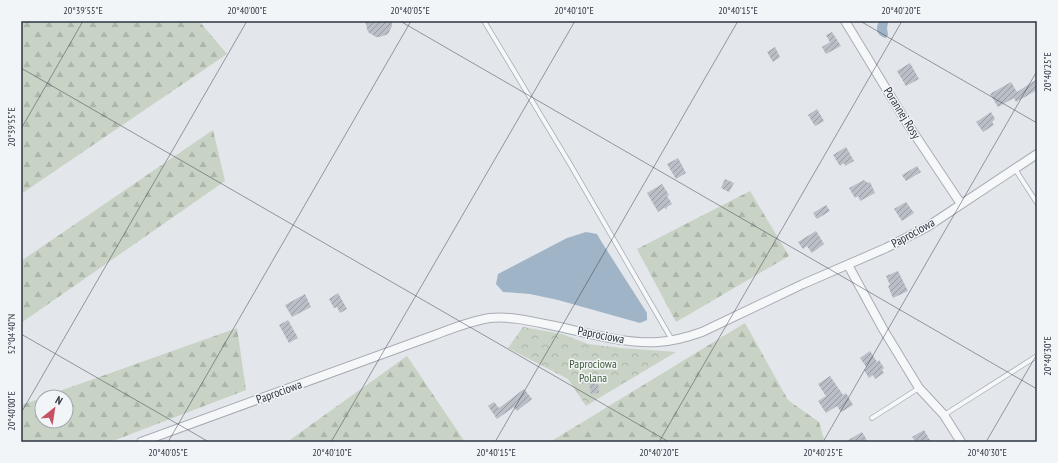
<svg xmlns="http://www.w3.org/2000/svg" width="1058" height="463" font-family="'PT Sans Narrow',sans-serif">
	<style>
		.forest { fill: url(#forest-firs) }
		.park { fill: url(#park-crowns) }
		.water { fill: #a0b4c7 }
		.building { fill: url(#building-hatch) }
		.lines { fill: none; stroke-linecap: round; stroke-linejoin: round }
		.lane-casing { stroke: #a8adb4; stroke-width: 5.5 }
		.street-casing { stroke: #a8adb4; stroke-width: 10 }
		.lane { stroke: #f5f7f9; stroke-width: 4 }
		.street { stroke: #f5f7f9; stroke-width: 8 }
		.ticks { fill: none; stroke: #2c3441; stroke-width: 1; stroke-opacity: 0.45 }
		.labels { text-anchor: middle; stroke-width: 3; stroke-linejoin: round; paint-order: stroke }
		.street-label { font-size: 12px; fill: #2c3441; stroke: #f2f5f7 }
		.park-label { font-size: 12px; fill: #415c3a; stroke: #f2f5f7 }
		.neatline { fill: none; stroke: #2c3441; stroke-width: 1.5 }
		.ticks-label { font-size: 10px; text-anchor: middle; fill: #2c3441 }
	</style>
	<defs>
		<pattern id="forest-firs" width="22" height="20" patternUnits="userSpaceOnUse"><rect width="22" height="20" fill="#c8d3c5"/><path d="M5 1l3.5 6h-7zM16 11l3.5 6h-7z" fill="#acb6aa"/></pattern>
		<pattern id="park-crowns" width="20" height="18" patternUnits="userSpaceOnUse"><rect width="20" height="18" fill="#c8d3c5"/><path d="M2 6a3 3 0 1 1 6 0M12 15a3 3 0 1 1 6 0" fill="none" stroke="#acb6aa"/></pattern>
		<pattern id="building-hatch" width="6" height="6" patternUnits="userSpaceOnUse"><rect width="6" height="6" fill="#babfc7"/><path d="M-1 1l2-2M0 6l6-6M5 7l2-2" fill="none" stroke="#979ca3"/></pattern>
	</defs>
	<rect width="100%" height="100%" fill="#e3e6ea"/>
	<path class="forest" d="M21,21h178l28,33 -206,140z
		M213,130l12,51 -204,142v-62z
		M750,191l39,65 -113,66 -39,-73z
		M745,323l43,77 31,22 5,17 2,3h-276z
		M237,328l9,62 -136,52h-89v-37l21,-7v23h24v-24h-23z
		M407,356l58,86h-178z"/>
	<path class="park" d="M523,327l39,7 26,10 33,4 55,4 -67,40 -23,14 -18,-27 -60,-31z"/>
	<path class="water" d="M880,21h7l1,2 -1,5 1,7 -2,3c-9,-2 -12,-10 -6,-17z
		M586,232l11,2 4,7 46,72v7l-7,3 -82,-23 -28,-6 -27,-2 -7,-8 2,-10 69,-36z"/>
	<path class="building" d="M365,21h27v5l-4,8 -8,3h-4l-8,-5z
		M832,32l9,14 -15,8 -4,-7 8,-5 -4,-7z
		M775,47l5,10 -7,5 -6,-10z
		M910,63l9,16 -13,7 -9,-15z
		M1037,79v11l-21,12 -2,-4 -16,9 -8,-13 21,-12 6,10z
		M817,109l7,12 -9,5 -7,-11z
		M991,112l4,7 -3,3 2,3 -11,7 -7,-10z
		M846,147l8,14 -9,5 -1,-3 -4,3 -7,-11z
		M678,158l8,15 -10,6 -9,-15z
		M917,166l4,6 -15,9 -4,-6z
		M725,179l9,4 -5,9 -8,-4z
		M864,180l4,3 2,-1 5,11 -15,8 -2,-5 -3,2 -6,-10z
		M662,184l7,11 -2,1 5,8 -5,3v2l-3,-1 -6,4 -11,-19z
		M906,202l8,11 -12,8 -8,-12z
		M826,205l4,6 -13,8 -4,-6z
		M816,231l8,13 -12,9 -5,-7 -4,3 -5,-7z
		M898,271l10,20 -15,7 -5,-12 2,-1 -4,-9z
		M338,293l9,16 -7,4 -3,-6 -3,1 -5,-9z
		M305,294l6,13 -19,10 -7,-12z
		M288,320l10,18 -9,5 -10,-18z
		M870,351l7,11 2,-2 5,8 -2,2 2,3 -9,6 -2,-4 -4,3 -5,-8 3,-2 -7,-10z
		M830,376l13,19 3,-2 7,12 -12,7 -4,-6 -11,7 -8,-12 8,-5 -8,-12z
		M598,381l1,12 -8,1 -2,-12z
		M524,389l8,10 -15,12 -3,-4 -17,12 -9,-13 6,-4 5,6z
		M924,430l7,12h-15l-4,-5z
		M862,432l6,10h-23z"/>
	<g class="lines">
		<g class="lane-casing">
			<path id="lane" d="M484,21l86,143 102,176
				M1015,169l22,34
				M944,415l93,-59
				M872,418l47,-30"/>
		</g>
		<g class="street-casing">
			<path id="street" d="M845,21l62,102 54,81
				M848,265l35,64 36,59 25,27 17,27
				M141,442l291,-106c19,-7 38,-15 58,-18 20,-2 41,3 60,7 35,7 72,19 108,17 16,-1 30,-5 44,-10l101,-48 83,-36 41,-21 110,-73"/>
		</g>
		<use href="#lane" class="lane"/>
		<use href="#street" class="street"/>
	</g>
	<path class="ticks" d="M400,21l637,368M860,21l177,102M21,68l648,374M21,129l62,-108M21,334l188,108M21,413l226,-392M168,442l243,-421M331,442l244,-421M495,442l243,-421M659,442l243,-421M823,442l214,-371M986,442l51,-88"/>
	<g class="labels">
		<g class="street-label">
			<text transform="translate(902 113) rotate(58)" y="4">Porannej Rosy</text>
			<text transform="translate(913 233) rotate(-29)" y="4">Paprociowa</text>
			<text transform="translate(601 335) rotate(11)" y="4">Paprociowa</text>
			<text transform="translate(279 392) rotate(-20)" y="4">Paprociowa</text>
		</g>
		<g class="park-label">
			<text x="593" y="368">Paprociowa<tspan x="593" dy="14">Polana</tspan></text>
		</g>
	</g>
	<rect width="1058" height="463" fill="none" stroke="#f2f5f7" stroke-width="44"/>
	<g transform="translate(54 409) rotate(30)"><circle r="19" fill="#f2f5f7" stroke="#a3a8ae"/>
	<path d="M0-3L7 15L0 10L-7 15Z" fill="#c65164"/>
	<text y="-6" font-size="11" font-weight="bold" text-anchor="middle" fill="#2c3441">N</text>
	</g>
	<rect x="22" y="22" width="1014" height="419" class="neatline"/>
	<g class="ticks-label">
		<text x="83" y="14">20°39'55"E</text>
		<text x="247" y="14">20°40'00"E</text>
		<text x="410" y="14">20°40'05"E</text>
		<text x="574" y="14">20°40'10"E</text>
		<text x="738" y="14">20°40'15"E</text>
		<text x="901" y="14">20°40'20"E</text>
		<text transform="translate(1047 72) rotate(-90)" y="4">20°40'25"E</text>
		<text transform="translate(11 127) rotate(-90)" y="4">20°39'55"E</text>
		<text transform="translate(11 334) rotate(-90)" y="4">52°04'40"N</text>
		<text transform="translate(1047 356) rotate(-90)" y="4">20°40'30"E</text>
		<text transform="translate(11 411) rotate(-90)" y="4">20°40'00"E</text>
		<text x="168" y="456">20°40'05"E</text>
		<text x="332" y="456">20°40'10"E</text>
		<text x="496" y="456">20°40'15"E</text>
		<text x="659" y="456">20°40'20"E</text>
		<text x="823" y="456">20°40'25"E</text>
		<text x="987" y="456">20°40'30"E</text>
	</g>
</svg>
